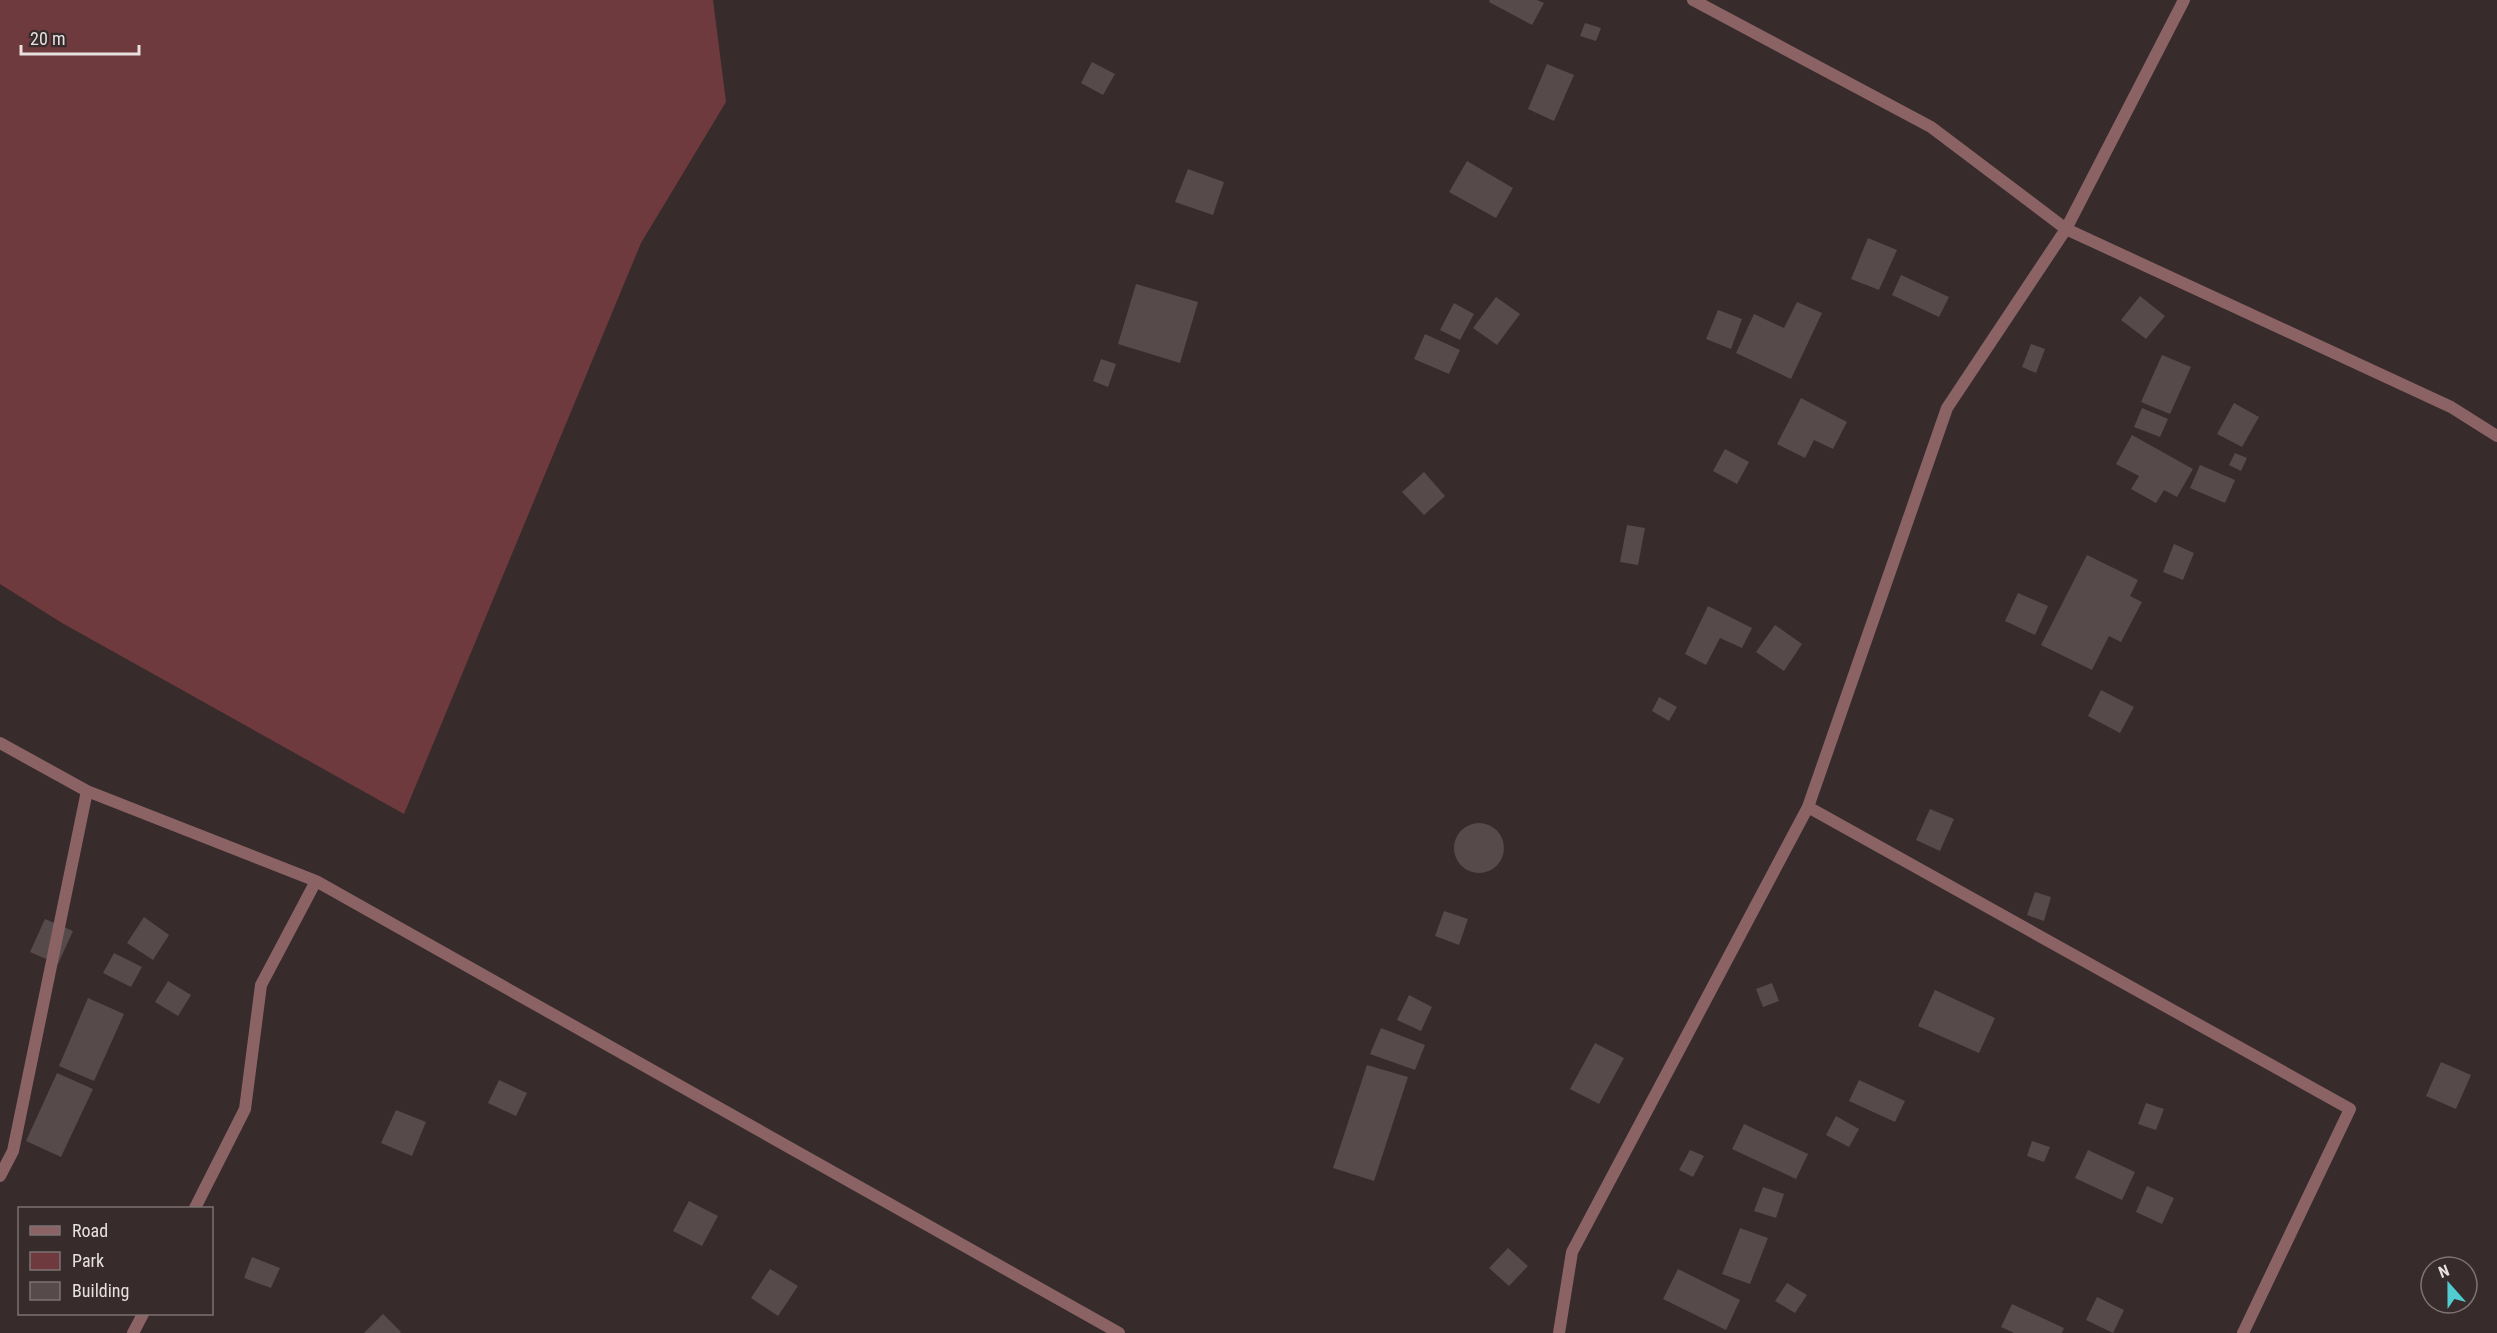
<svg xmlns="http://www.w3.org/2000/svg" width="2497" height="1333" font-family="'Roboto Condensed',sans-serif">
	<style>
		.green { fill: #6f3a3d }
		.building { fill: #574a4a }
		.lines { fill: none; stroke-linecap: round; stroke-linejoin: round }
		.minor { stroke: #8c6364; stroke-width: 12 }
	</style>
	<rect width="100%" height="100%" fill="#372b2b"/>
	<path class="green" d="M0,0h713l13,102 -85,141 -237,571 -342,-191 -62,-39z"/>
	<path class="building" d="M1490,0h47l7,3 -12,22 -43,-23z
		M1585,23l16,5 -5,13 -16,-5z
		M1092,62l23,12 -12,21 -22,-12z
		M1547,64l27,11 -20,46 -26,-12z
		M1467,161l46,27 -17,30 -47,-26z
		M1188,169l36,13 -11,33 -38,-13z
		M1868,238l29,12 -18,40 -28,-11z
		M1901,275l48,22 -10,20 -47,-22z
		M1136,284l62,18 -18,61 -62,-19z
		M2140,296l25,20 -19,23 -25,-19z
		M1496,297l24,17 -23,31 -24,-17z
		M1797,302l25,11 -31,66 -55,-26 18,-39 30,14z
		M1454,303l20,11 -14,26 -20,-10z
		M1718,310l24,9 -11,30 -25,-10z
		M1425,334l35,16 -11,24 -35,-15z
		M2031,344l14,5 -9,24 -14,-6z
		M2162,355l29,12 -21,47 -29,-12z
		M1101,359l15,5 -8,23 -15,-6z
		M1801,398l46,24 -14,27 -19,-9 -9,18 -28,-14z
		M2234,403l25,14 -17,30 -25,-13z
		M2142,408l26,11 -8,18 -26,-10z
		M2132,435l61,34 -16,28 -13,-7 -8,13 -25,-14 8,-13 -23,-12z
		M1725,449l24,13 -12,22 -24,-13z
		M2235,453l12,5 -6,13 -12,-6z
		M2200,465l35,15 -10,23 -35,-15z
		M1424,472l21,24 -21,19 -22,-23z
		M1627,525l18,3 -7,37 -18,-3z
		M2174,544l20,9 -11,27 -20,-8z
		M2087,555l51,25 -8,16 12,6 -21,40 -12,-6 -17,34 -51,-25z
		M2018,593l30,13 -13,29 -30,-14z
		M1708,606l44,22 -10,20 -22,-10 -14,27 -21,-11z
		M1775,625l27,19 -18,27 -28,-19z
		M2101,690l33,17 -14,26 -32,-17z
		M1659,697l18,10 -8,14 -17,-10z
		M1930,809l24,10 -14,32 -24,-11z
		M1454 848a25 25 0 1 1 50 0a25 25 0 1 1-50 0Z
		M2035,892l16,5 -7,24 -17,-6z
		M1444,911l24,8 -9,26 -24,-9z
		M144,917l25,18 -16,25 -26,-17z
		M45,919l28,12 -15,33 -28,-12z
		M114,953l28,14 -11,20 -28,-14z
		M168,981l23,14 -13,21 -23,-14z
		M1772,983l7,18 -16,6 -7,-18z
		M1935,990l60,28 -16,35 -61,-27z
		M1409,995l23,12 -11,24 -24,-11z
		M88,998l36,16 -30,67 -35,-15z
		M1381,1028l44,17 -10,25 -45,-16z
		M1595,1043l29,15 -25,46 -29,-15z
		M2441,1062l30,13 -15,34 -30,-13z
		M1367,1065l41,12 -34,104 -41,-13z
		M57,1073l36,16 -32,68 -35,-16z
		M499,1080l28,13 -11,23 -28,-13z
		M1859,1080l46,21 -10,21 -46,-21z
		M2146,1103l18,6 -8,21 -18,-6z
		M396,1110l30,12 -14,34 -31,-13z
		M1836,1116l23,13 -10,18 -23,-12z
		M1744,1124l64,30 -12,25 -64,-30z
		M2032,1141l18,6 -6,15 -17,-6z
		M1690,1150l14,6 -11,21 -14,-7z
		M2088,1150l47,22 -13,28 -47,-22z
		M2147,1186l27,12 -12,26 -26,-12z
		M1763,1187l21,7 -8,24 -22,-7z
		M689,1201l29,15 -16,30 -29,-15z
		M1740,1228l28,10 -18,46 -28,-10z
		M1508,1248l20,18 -19,20 -20,-18z
		M252,1257l28,11 -9,20 -27,-10z
		M770,1269l28,17 -20,30 -27,-18z
		M1678,1269l62,31 -14,30 -63,-31z
		M1787,1283l20,12 -12,18 -20,-12z
		M2097,1297l27,13 -11,23 -27,-13z
		M2012,1304l52,24 -2,5h-48l-13,-6z
		M383,1314l18,18 -1,1h-36z"/>
	<g class="lines">
		<path class="minor" d="M1693,0l238,127 135,102 385,178 46,29
			M0,743l87,48 229,90 803,452
			M1808,807l542,302 -107,224
			M0,1176l13,-25 74,-360
			M195,1208l50,-99 16,-124 55,-104
			M133,1333l10,-19
			M1559,1333l13,-81 236,-445 139,-399 119,-179 118,-229"/>
	</g>
	<rect x="18" y="1207" width="195" height="108" fill="#372b2b" stroke="#7e7373" stroke-width="1.5"/>
	<rect x="30" y="1226" width="30" height="9" fill="#8c6364" stroke="#7e7373" stroke-width="1.5"/>
	<text x="72" y="1237" font-size="18" fill="#e8e0e0">Road</text>
	<rect x="30" y="1252" width="30" height="18" fill="#6f3a3d" stroke="#7e7373" stroke-width="1.5"/>
	<text x="72" y="1267" font-size="18" fill="#e8e0e0">Park</text>
	<rect x="30" y="1282" width="30" height="18" fill="#574a4a" stroke="#7e7373" stroke-width="1.5"/>
	<text x="72" y="1297" font-size="18" fill="#e8e0e0">Building</text>
	<g transform="translate(2449 1285) rotate(339)"><circle r="28" fill="#372b2b" stroke="#7e7373" stroke-width="1.5"/>
	<path d="M0-4.5L10 22L0 15L-10 22Z" fill="#51ccd1"/>
	<text y="-9" font-size="16" font-weight="bold" text-anchor="middle" fill="#e8e0e0">N</text>
	</g>
	<path d="M21 45v9h118v-9" fill="none" stroke="#e8e0e0" stroke-width="3"/>
	<text x="30" y="45" font-size="18" fill="#e8e0e0" stroke="#372b2b" stroke-width="4.5" paint-order="stroke">20 m</text>
</svg>
